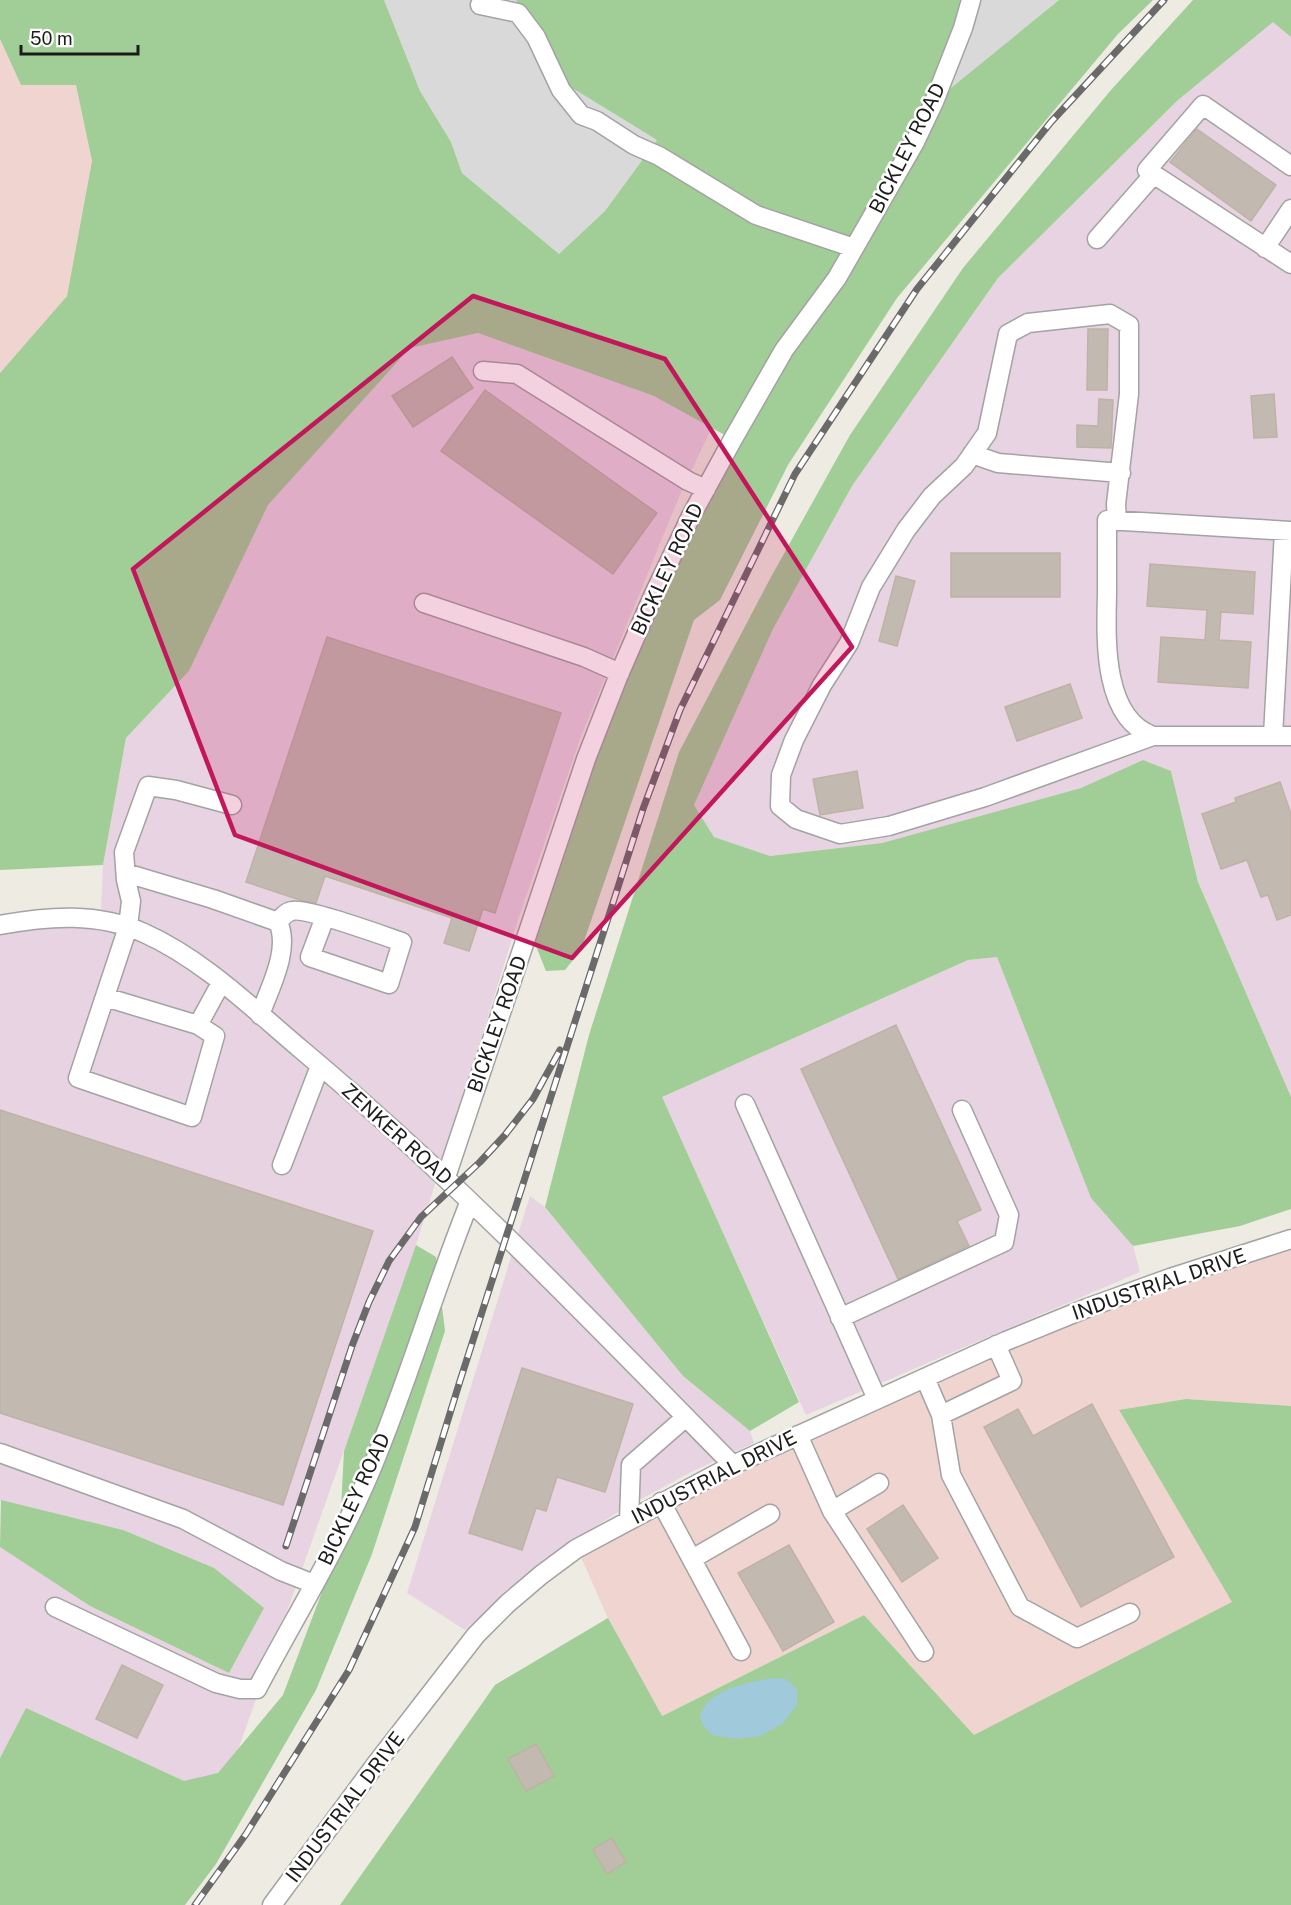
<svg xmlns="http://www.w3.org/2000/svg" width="1291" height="1905" font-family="'Public Sans',sans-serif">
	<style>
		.residential { fill: #dad9d9 }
		.commercial { fill: #efd4d0 }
		.industrial { fill: #e7d3e1 }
		.forest { fill: #a1cd96 }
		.water { fill: #a1c9dc }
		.building { fill: #c2bab1; stroke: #bfb2a4; stroke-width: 1.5 }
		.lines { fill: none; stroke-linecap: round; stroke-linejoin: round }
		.minor-casing { stroke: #a3a3a3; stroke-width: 21 }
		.minor { stroke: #fff; stroke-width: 18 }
		.rail-casing { stroke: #6a6a6a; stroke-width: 7 }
		.rail { stroke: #fff; stroke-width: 4.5; stroke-dasharray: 14; stroke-linecap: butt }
		.marked { fill: #c2185b; fill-opacity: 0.2; stroke: #c2185b; stroke-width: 4.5; stroke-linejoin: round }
		.labels { text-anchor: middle; stroke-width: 5; stroke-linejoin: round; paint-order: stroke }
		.street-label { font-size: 20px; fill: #1c1c1c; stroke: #fff }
	</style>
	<rect width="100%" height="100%" fill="#eeebe2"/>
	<path class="residential" d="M384,0h132l53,86 88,54 -52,71 -46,43 -97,-81 -11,-31 -31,-51z
		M978,0h81l-115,94z"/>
	<path class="commercial" d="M0,39l21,46h55l16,76 -25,135 -67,77z
		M1291,1245v161l-105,-7 -67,12 114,191 -259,133 -110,-120 -203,101 -53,-98 -28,-63 119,-66 123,-54 144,-70 93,-40z"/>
	<path class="industrial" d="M1273,21l18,16v1060l-93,-215 -27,-111 -28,-11 -62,28 -199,55 -112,13 -56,-19 -20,-32 79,-176 79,-143 146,-208 180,-178z
		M478,333l176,63 58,31 -33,70 -99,242 -62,181 -108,344 -189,534 -195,-89 -26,49v-211l90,59 139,67 34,-65 -140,-78 -123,-29v-570l70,-6 30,4 3,-64 23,-127 63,-67 79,-166 142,-157z
		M997,957l94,241 42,48 7,26 -334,143 -145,-318 307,-137z
		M530,1196l15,11 138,169 67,55 4,12 -63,29 -70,38 -81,53 -75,67 -58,-37z"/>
	<path class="forest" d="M0,0h384l36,91 31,51 11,31 97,81 46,-43 52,-71 -88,-54 -53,-86h455l-36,101 124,-101h94l-35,34 -221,264 -109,167 -68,135 -26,20 -113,330 -16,20 -19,1 -17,-42 57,-170 146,-320 -78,-43 -176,-63 -68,15 -142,157 -79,166 -63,67 -23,127 -103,5v-497l67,-77 25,-135 -16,-76h-55l-21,-46z
		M1193,0h98v37l-18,-15 -95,78 -180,178 -146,208 -79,143 -79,176 20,32 56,19 112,-13 199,-55 62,-28 28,11 27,111 93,215v112l-51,17 -107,20 -42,-48 -94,-241 -29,3 -306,137 137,305 -49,29 -67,-55 -138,-169 44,-172 90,-283 92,-175 79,-142 113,-167 148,-178z
		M416,1245l20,12 9,74 -73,223 -56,136 -100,174 -31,41h-185v-147l26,-50 158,73 34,-8 65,-78 56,-148 5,-96z
		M1186,1399l105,7v499h-951l155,-220 113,-67 54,98 202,-101 110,120 258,-133 -113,-192z
		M1,1500l122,30 91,38 50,40 -35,65 -139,-67 -90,-59z"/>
	<path class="water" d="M772,1678l14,1 11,10v16l-15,19 -22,12 -23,3 -25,-4 -10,-11 -2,-9c2,-4 5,-10 8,-13 15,-15 44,-20 64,-24z"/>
	<path class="building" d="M1197,129l79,56 -25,36 -81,-59z
		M1088,329h20l-1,61h-20z
		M452,357l21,31 -60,39 -21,-31z
		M485,390l172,123 -44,61 -172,-123z
		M1274,394l3,43 -23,1 -3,-42z
		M1099,399l14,1 -2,48 -34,-1v-22l21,1z
		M951,553h109v44h-109z
		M1150,564l105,8 -2,42 -32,-2 -2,28 32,2 -3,46 -90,-6 3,-45 44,3 2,-30 -60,-4z
		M896,576l19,5 -18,65 -18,-5z
		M327,637l234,76 -66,200 -12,-4 -14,42 -25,-8 8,-25 -127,-42 -9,27 -16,-3 -54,-18z
		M1070,684l12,34 -65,23 -12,-34z
		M857,771l6,37 -43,7 -7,-36z
		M1280,782l11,32v101l-14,5 -9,-25 -7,2 -14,-37 -26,9 -19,-55 34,-12 -1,-4z
		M896,1025l85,185 -24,11 12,25 -71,33 -97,-210z
		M0,1110l373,121 -90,274 -283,-92z
		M522,1368l111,36 -28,88 -48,-15 -11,34 -10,-3 -14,42 -53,-17z
		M1092,1404l82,153 -93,50 -97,-180 34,-18 15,27z
		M903,1505l35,53 -36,24 -35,-53z
		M789,1545l45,77 -51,29 -45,-78z
		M122,1665l41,20 -26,53 -41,-19z
		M536,1744l18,32 -28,15 -18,-32z
		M612,1838l14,24 -19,12 -14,-25z"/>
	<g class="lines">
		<g class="minor-casing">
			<path id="minor" d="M480,5l38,8 18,24 25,53 20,25 16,6 37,24 25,11 97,59 98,33
				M1291,166l-88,-61 -56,65 144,94
				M1097,239l57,-65
				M1265,248l26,-39
				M483,371l34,3 171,107 18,8
				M972,454l26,9 123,10
				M1117,521l-1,-17 13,-110v-69l-19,-11 -82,9 -20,11 -21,99 -23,33 -32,30 -26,34 -35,57 -22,56 -27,42 -28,55 -13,35 -1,31 16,13 44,15 49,-8 96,-29 168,-61
				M1291,531l-184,-11c0,25 0,50 0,74 -1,43 -5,124 46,142h138
				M424,603l160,54 36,16
				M1273,736l11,-205
				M126,873l87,26 65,23c13,28 -9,67 -18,93
				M278,922c4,-5 8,-10 14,-11 13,-4 92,25 110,31l-13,42 -79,-27 15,-40
				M0,925c48,-9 98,-13 144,8 60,27 109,76 159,118 153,128 290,272 430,414
				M105,997l93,28 17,11 -23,81 -114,-39 50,-151 3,-26 -5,-21 -2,-28 24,-66 28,4 56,15
				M198,1025l23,-42
				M745,1104l132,295
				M282,1165l38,-99
				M446,1177l140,-418 32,-82 35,-81 38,-80 42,-77 51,-89 53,-72 78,-136 19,-40 29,-74 8,-28
				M840,1318l164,-76 5,-27 -47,-105
				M925,1378l16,37 10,60 69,132 57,31 53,-25
				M941,1415l71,-34 -16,-36
				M798,1435l34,76 92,141
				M0,1453l183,66 98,52 33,13
				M661,1502l80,149
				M832,1511l47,-28
				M629,1520l2,-55 55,-48
				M692,1559l78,-45
				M55,1607l161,76 24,6h17c38,-72 82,-143 114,-219 37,-88 63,-180 99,-269
				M272,1905l104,-141 100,-129 31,-31 34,-29 35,-26 157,-84 273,-124 81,-33 83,-30 121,-39"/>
		</g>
		<use href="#minor" class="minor"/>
		<g class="rail-casing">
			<path id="rail" d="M286,1546l66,-200 17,-44 20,-41 32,-44 59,-55 25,-27 28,-36 27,-49
				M195,1905l51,-71 103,-164 66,-143 44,-143 184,-575 37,-99 115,-236 122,-185 134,-167 113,-122"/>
		</g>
		<use href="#rail" class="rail"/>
	</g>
	<path class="marked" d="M473,296l192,63 187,288 -280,311 -337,-123 -102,-266z"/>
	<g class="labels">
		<g class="street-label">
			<text transform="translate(907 148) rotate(-63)" y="7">BICKLEY ROAD</text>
			<text transform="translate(667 569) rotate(-65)" y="7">BICKLEY ROAD</text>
			<text transform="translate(497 1024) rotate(-71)" y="7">BICKLEY ROAD</text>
			<text transform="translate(397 1134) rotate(42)" y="7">ZENKER ROAD</text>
			<text transform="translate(1159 1284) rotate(-19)" y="7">INDUSTRIAL DRIVE</text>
			<text transform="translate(714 1477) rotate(-27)" y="7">INDUSTRIAL DRIVE</text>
			<text transform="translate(354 1499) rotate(-65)" y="7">BICKLEY ROAD</text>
			<text transform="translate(345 1807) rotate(-53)" y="7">INDUSTRIAL DRIVE</text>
		</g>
	</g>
	<path d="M21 45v9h117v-9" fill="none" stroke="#1c1c1c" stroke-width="3"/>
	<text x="30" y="45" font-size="18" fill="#1c1c1c" stroke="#ffffff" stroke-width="4.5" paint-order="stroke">50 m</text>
</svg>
